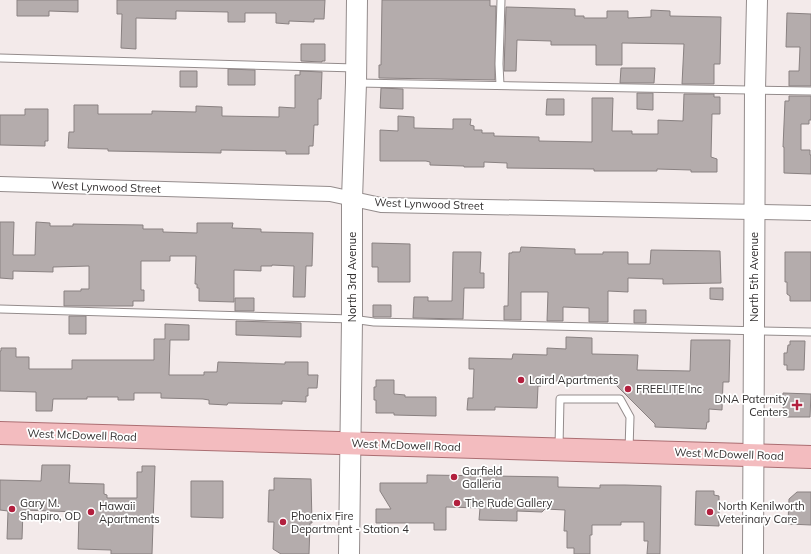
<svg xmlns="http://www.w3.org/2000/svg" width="811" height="554" font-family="Mulish,sans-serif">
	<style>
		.building { fill: #b4acac; stroke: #898181 }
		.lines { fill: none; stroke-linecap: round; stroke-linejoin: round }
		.lane-casing { stroke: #948c8c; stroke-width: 9 }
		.street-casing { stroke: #948c8c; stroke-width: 16 }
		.secondary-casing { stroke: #948c8c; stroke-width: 22 }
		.primary-casing { stroke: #ab6e72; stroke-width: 24 }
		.lane { stroke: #fff; stroke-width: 7 }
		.street { stroke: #fff; stroke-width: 14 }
		.secondary { stroke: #fff; stroke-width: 20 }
		.primary { stroke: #f3bcbf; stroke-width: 22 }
		.poi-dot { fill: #b2203e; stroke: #fff; stroke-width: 1.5 }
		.labels { text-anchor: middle; stroke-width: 3.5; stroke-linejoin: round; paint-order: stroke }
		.street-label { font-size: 11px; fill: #333030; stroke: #fff }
		.poi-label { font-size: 11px; fill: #333030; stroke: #fff; text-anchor: start }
	</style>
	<rect width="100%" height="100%" fill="#f3eaea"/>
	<path class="building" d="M17,0h61v12l-29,-1v5h-32z
		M117,0h208l-1,19h-10v3l-25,-1v3l-13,-1v-10h-31v9h-17v-10l-52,-1v8l-40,-1v31l-15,-1 1,-34h-5z
		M382,0h108v6h6l-1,74 -116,-2v-13h2z
		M506,7l69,2v7h9v2h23v-7h21v7l23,-1v-7l19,1v5l51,1 -1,47h-6v20h-32l2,-40 -62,-1v22h-26v-20h-45v-4l-34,-1 -1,31h-12z
		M787,13l24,1v72h-22v-15h10l1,-24h-14z
		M301,44h24v17h-3v1l-21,-1z
		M621,68h34l-1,15h-34z
		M228,69l27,1v15h-27z
		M180,71h17v16h-17z
		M300,71l22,1 -1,27h-3v26h-4l-1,21h-4v8h-23v-3l-65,-1v3l-113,-2v-2l-40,-1 1,-16h5v-27h24v9h54v-3l44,1v-6l26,1v9l57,1v-10l16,1v-33h5z
		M381,88l22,1v20l-23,-1z
		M637,93h16v17l-16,-1z
		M684,94h30v3h6v17h-8l-1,43 6,2v13h-26v-2l-34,-1v2h-63v-2l-87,-1v-5l-23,-1v5h-20v-1l-34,-1v-3l-4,-1h-46v-31l18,1v-15l16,1v11l39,1v-10h18l-1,6 4,1v4h8v3h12v3l45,1v4l53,1v-44h21l-1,33h20v3h26v-14l25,1z
		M789,96h22v24h-2v4h-8v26h9v5h1v19l-27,-1v-26h-1l2,-46h4z
		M547,99h17v16h-18z
		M25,109h23v32h-3v5l-45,-1v-30h25z
		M0,222h14l-1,33h22l1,-33 14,1v3h23v-2l70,1v4h20v3l34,1v-10h36l-1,5 29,1v3l52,1 -1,33h-6l-1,31h-12l1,-31 -22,-1v1h-11v5l-27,-1v32l-35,-1v-13h-2v-4h-2l1,-28h-26v5h-29v29h3v11h-11v5h-69v-15h17v-2h8v-23l-36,1v5l-40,-1v8l-13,-1z
		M372,243l38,1v38h-32v-15h-6z
		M521,247l54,2v5h28v-2h25v12h22l1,-14 69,1 1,32 -58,1v-5l-35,-1v14l-20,-1v31h-19v-14l-26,-1v14h-16l1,-29h-27v28h-17v-14h4l1,-53h3v-1h8z
		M453,252h28l-1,21h4v15h-20l-1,31 -50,-1 1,-21h14v4h24z
		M785,252h26v49h-21v-5l-3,-2v-12h-2z
		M710,288h13v12l-13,-1z
		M235,298h19v13h-19z
		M373,305h18v12h-18z
		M634,310h12v13h-12z
		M69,316h17v18h-17z
		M236,321l65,2v14l-65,-2z
		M165,324l24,1v15h-19l-1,35h35v-3h13l1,-10 67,2v-2h23v13h10l-1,13h-9v8h-2v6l-24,-1v3l-54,-1 -1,2 -18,-1v-4l-6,-1 -42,-1v-5h-27v7h-16v-3h-31v2h-34l-1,12h-16v-19l-36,-1v-40h1v-3h15v9h13v12h43v-9h82v-21h11z
		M566,337l26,1v16l46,1 -1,15 53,1 1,-31h39l-1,42h-6l-1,28 -13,-1v13h-2l-1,7 -51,-2v-3l-43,-43h-71v5h-3l-1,22 -42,-1v3h-28l1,-12h5v-4l1,-25h-5v-11l43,1 1,-5 34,1v-7l19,1z
		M790,341h15l-1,29h-17v-5h-3v-12h3l1,-8h2z
		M376,380h18v14l11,1v2h31v19l-42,-1v-2h-18v-13h-2v-13h2z
		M783,393l28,1 -1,23h-27z
		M42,465h28l-1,18 35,1v10l3,1v3h30v-26h5v-6h13l-3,88h-41v-4l-33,-1 1,-37 -56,-2 -1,29h-15l1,-28 -8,-1v-30l41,1z
		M427,475l131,2v10l42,1v-3h25l36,1 -1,68h-13l1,-13h-4v-19h-23v3h-29v10h-2v19h-16v-6h-7v-17h-3l1,-21 -20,-1 -3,3 -25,-1v10l-38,-1 1,-12 -34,-1v23h-12v-7h-58v-14h15l-11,-18v-8h47z
		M274,478l37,1 1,44h-2l-1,31h-28l-8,-5 1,-27h-6l1,-32h5z
		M191,481h32v37l-32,-1z
		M696,491h18v4l5,1v30l-24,-1z
		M797,492h14v33l-23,-1 1,-25z"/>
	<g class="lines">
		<g class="lane-casing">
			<path id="lane" d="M0,58l356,10
				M357,83l454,8
				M500,85l-1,-21 2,-64
				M0,309l352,10 22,3 437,10
				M559,447l1,-48h60l10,18 -1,33"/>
		</g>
		<g class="street-casing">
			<path id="street" d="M0,184l330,10 51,11 430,8"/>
		</g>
		<g class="secondary-casing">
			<path id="secondary" d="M349,554l3,-235v-120l4,-116 1,-83
				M753,554l2,-464 2,-90"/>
		</g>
		<g class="primary-casing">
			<path id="primary" d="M0,433l811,24"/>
		</g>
		<use href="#lane" class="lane"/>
		<use href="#street" class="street"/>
		<use href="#secondary" class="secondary"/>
		<use href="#primary" class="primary"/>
	</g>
	<g class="poi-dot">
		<circle cx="521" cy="380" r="4"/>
		<circle cx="628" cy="389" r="4"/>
		<path d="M795 399h4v4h4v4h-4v4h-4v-4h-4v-4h4z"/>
		<circle cx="454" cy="477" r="4"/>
		<circle cx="457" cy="503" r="4"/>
		<circle cx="12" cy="509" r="4"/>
		<circle cx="91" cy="512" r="4"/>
		<circle cx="710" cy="512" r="4"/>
		<circle cx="283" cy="522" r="4"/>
	</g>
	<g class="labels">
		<g class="street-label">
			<text transform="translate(106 187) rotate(2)" y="4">West Lynwood Street</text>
			<text transform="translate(429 204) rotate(2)" y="4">West Lynwood Street</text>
			<text transform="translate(352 277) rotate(-90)" y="4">North 3rd Avenue</text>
			<text transform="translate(754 277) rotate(-90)" y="4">North 5th Avenue</text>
			<text transform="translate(82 435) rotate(2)" y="4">West McDowell Road</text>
			<text transform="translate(406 445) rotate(2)" y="4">West McDowell Road</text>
			<text transform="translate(729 454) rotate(2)" y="4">West McDowell Road</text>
		</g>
		<g class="poi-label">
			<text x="529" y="384">Laird Apartments</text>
			<text x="636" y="393">FREELITE Inc</text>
			<text x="788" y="403" text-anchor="end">DNA Paternity<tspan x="788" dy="13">Centers</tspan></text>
			<text x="462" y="475">Garfield<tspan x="462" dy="13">Galleria</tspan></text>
			<text x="20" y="507">Gary M.<tspan x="20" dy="13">Shapiro, OD</tspan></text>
			<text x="465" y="507">The Rude Gallery</text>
			<text x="99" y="510">Hawaii<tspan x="99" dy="13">Apartments</tspan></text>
			<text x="718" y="510">North Kenilworth<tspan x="718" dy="13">Veterinary Care</tspan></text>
			<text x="291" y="520">Phoenix Fire<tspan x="291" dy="13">Department - Station 4</tspan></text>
		</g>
	</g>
</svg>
